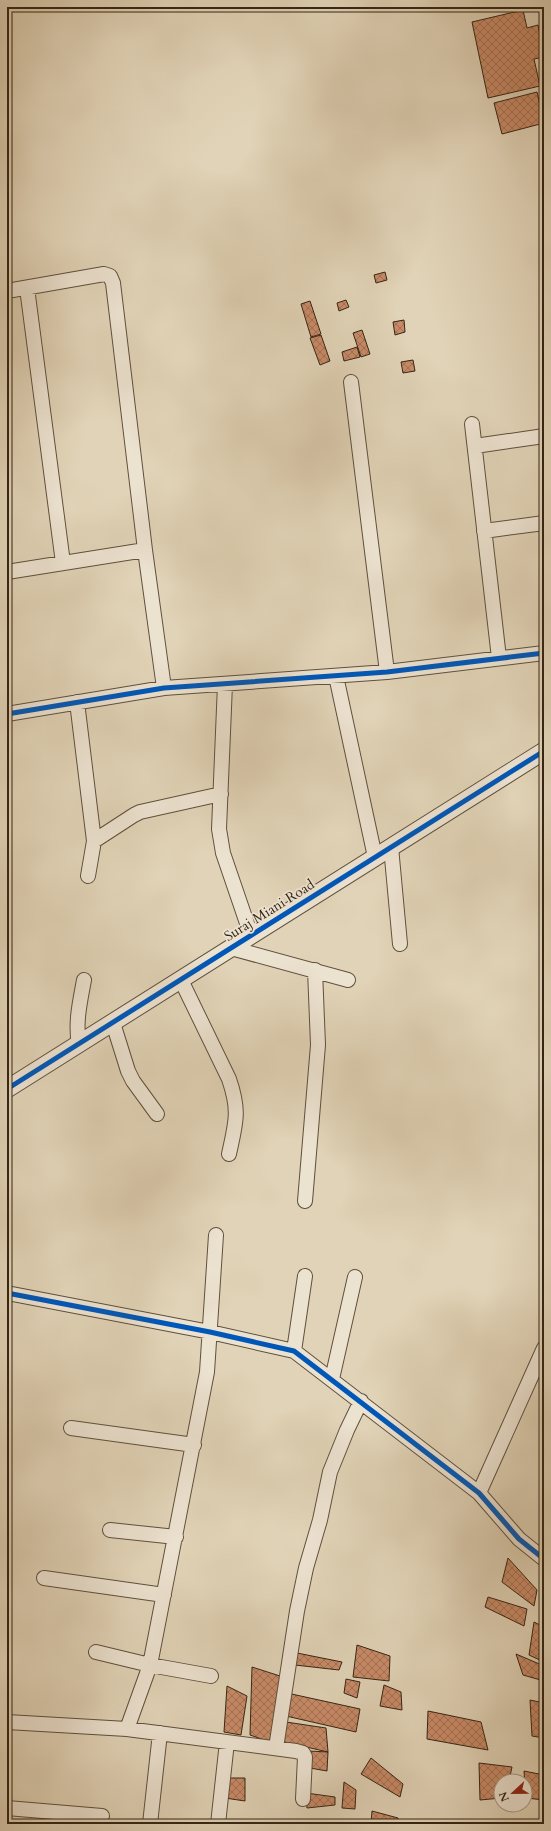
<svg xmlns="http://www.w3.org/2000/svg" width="551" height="1831" font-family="Cardo,serif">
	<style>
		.building { fill: url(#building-cross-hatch); stroke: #342514 }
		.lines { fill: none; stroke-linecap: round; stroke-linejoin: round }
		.minor-casing { stroke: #5f503d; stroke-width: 16 }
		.tertiary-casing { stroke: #5f503d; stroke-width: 19 }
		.minor { stroke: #ece2d0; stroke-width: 14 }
		.tertiary { stroke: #ece2d0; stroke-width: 17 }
		.cycleway-casing { stroke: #ece2d0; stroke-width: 8 }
		.cycleway { stroke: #0057b8; stroke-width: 5 }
		.labels { text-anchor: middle; stroke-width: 3.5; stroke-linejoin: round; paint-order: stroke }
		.street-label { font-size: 14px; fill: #342514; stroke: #ece2d0 }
	</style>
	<defs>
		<pattern id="building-cross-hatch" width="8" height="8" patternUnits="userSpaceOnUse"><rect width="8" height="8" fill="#c98b68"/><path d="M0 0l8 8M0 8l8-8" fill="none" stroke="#a47154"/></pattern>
	</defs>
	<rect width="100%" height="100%" fill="#e1d3b7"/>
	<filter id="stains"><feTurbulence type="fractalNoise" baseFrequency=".005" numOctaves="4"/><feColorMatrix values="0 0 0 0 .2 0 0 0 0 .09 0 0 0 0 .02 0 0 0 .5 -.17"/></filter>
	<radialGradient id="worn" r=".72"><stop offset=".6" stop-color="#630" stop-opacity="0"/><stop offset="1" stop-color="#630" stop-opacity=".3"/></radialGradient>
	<path class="building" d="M523,10l4,18 11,-3 6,30v2l-10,2 6,27 -52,12 -16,-76z
		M537,92l7,31 -42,11 -8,-31z
		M385,272l2,8 -11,3 -2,-8z
		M346,300l3,7 -10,4 -2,-8z
		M310,301l11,33 -10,3 -10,-33z
		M404,320l1,12 -10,3 -2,-13z
		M362,330l8,24 -9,3 -8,-24z
		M321,335l9,26 -10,4 -10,-27z
		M357,347l3,10 -16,4 -2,-9z
		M413,360l2,11 -12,2 -2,-11z
		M508,1558l29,32 -3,16 -32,-24z
		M488,1597l39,12 -3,17 -39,-19z
		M534,1622l10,5v35l-15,-7z
		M357,1645l33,11 -1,25 -36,-4z
		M297,1653l45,9 -3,8 -44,-5z
		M516,1654l28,12v15l-21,-6z
		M252,1667l28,9 -7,67 -23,-8z
		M346,1679l14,3 -3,16 -13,-5z
		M384,1685l17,7 1,18 -22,-4z
		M227,1686l20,10 -6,39 -17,-3z
		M287,1693l73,16 -4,23 -70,-16z
		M530,1700l14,3v35l-12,-2z
		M428,1711l53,11 7,28 -61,-11z
		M286,1722l40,6 2,24 -48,-11z
		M309,1751l19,1 -1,19 -17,-3z
		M371,1758l32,26 -3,13 -39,-23z
		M479,1763l33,4 -3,14h-8v17l-21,2z
		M524,1771l20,4v25l-18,-2z
		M228,1778h17v23l-20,-3z
		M344,1782l12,8 -1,19 -13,-1z
		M306,1793l29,4v8l-28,3z
		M372,1811l26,7v6h-27z"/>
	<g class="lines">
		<g class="minor-casing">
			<path id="minor" d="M27,288l36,275
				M7,291l97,-17 6,2 3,7 32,267 19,138
				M351,382l36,290
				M472,424l27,234
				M475,446l69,-10
				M484,531l60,-8
				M7,572l138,-22
				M336,676l39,181
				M225,684l-6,145 4,24 28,82
				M77,702l17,139 -6,35
				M7,714l157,-26 223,-16 157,-19
				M94,841l40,-26 6,-3 81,-18
				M391,847l9,97
				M231,948l117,32
				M181,980l48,99c11,32 7,43 0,75
				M113,1023l15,48 5,10 24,33
				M79,1045c-4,-23 1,-43 5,-65
				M305,1201l13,-156 -3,-75
				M7,1293l203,39 84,19 185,142 40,46 25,20
				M294,1351l11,-75
				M332,1379l23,-102
				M71,1428l123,17
				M479,1493l65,-145
				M110,1530l66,7
				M44,1578l120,17
				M96,1652l54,13 61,11
				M7,1722l120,7 169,22 7,2 2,4 -2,42
				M127,1729l23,-64 57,-293 9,-137
				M276,1748l21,-137 9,-43 14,-48 10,-48 17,-42 14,-29
				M7,1808l95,8
				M150,1824l10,-91
				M218,1824l9,-82"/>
		</g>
		<g class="tertiary-casing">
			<path id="tertiary" d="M7,1089l537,-338"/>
		</g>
		<use href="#minor" class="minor"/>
		<use href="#tertiary" class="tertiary"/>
		<g class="cycleway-casing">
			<path id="cycleway" d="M7,714l157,-26 223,-16 157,-19
				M7,1089l537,-338
				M7,1293l203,39 84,19 185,142 40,46 25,20"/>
		</g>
		<use href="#cycleway" class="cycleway"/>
	</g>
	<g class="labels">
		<g class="street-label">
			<text transform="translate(269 910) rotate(-32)" y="5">Suraj Miani Road</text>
		</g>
	</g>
	<rect width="551" height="1831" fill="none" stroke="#e1d3b7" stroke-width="24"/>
	<rect x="8" y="8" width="535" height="1815" fill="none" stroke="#342514" stroke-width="2"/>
	<rect x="12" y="12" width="527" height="1807" fill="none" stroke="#342514"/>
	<g transform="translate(513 1793) rotate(248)"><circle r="19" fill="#ece2d0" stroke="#a29685"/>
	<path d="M0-3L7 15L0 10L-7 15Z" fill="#8f2418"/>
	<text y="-6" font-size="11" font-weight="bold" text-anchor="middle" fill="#342514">N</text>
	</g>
	<rect width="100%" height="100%" filter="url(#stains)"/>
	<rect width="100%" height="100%" fill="url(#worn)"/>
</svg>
